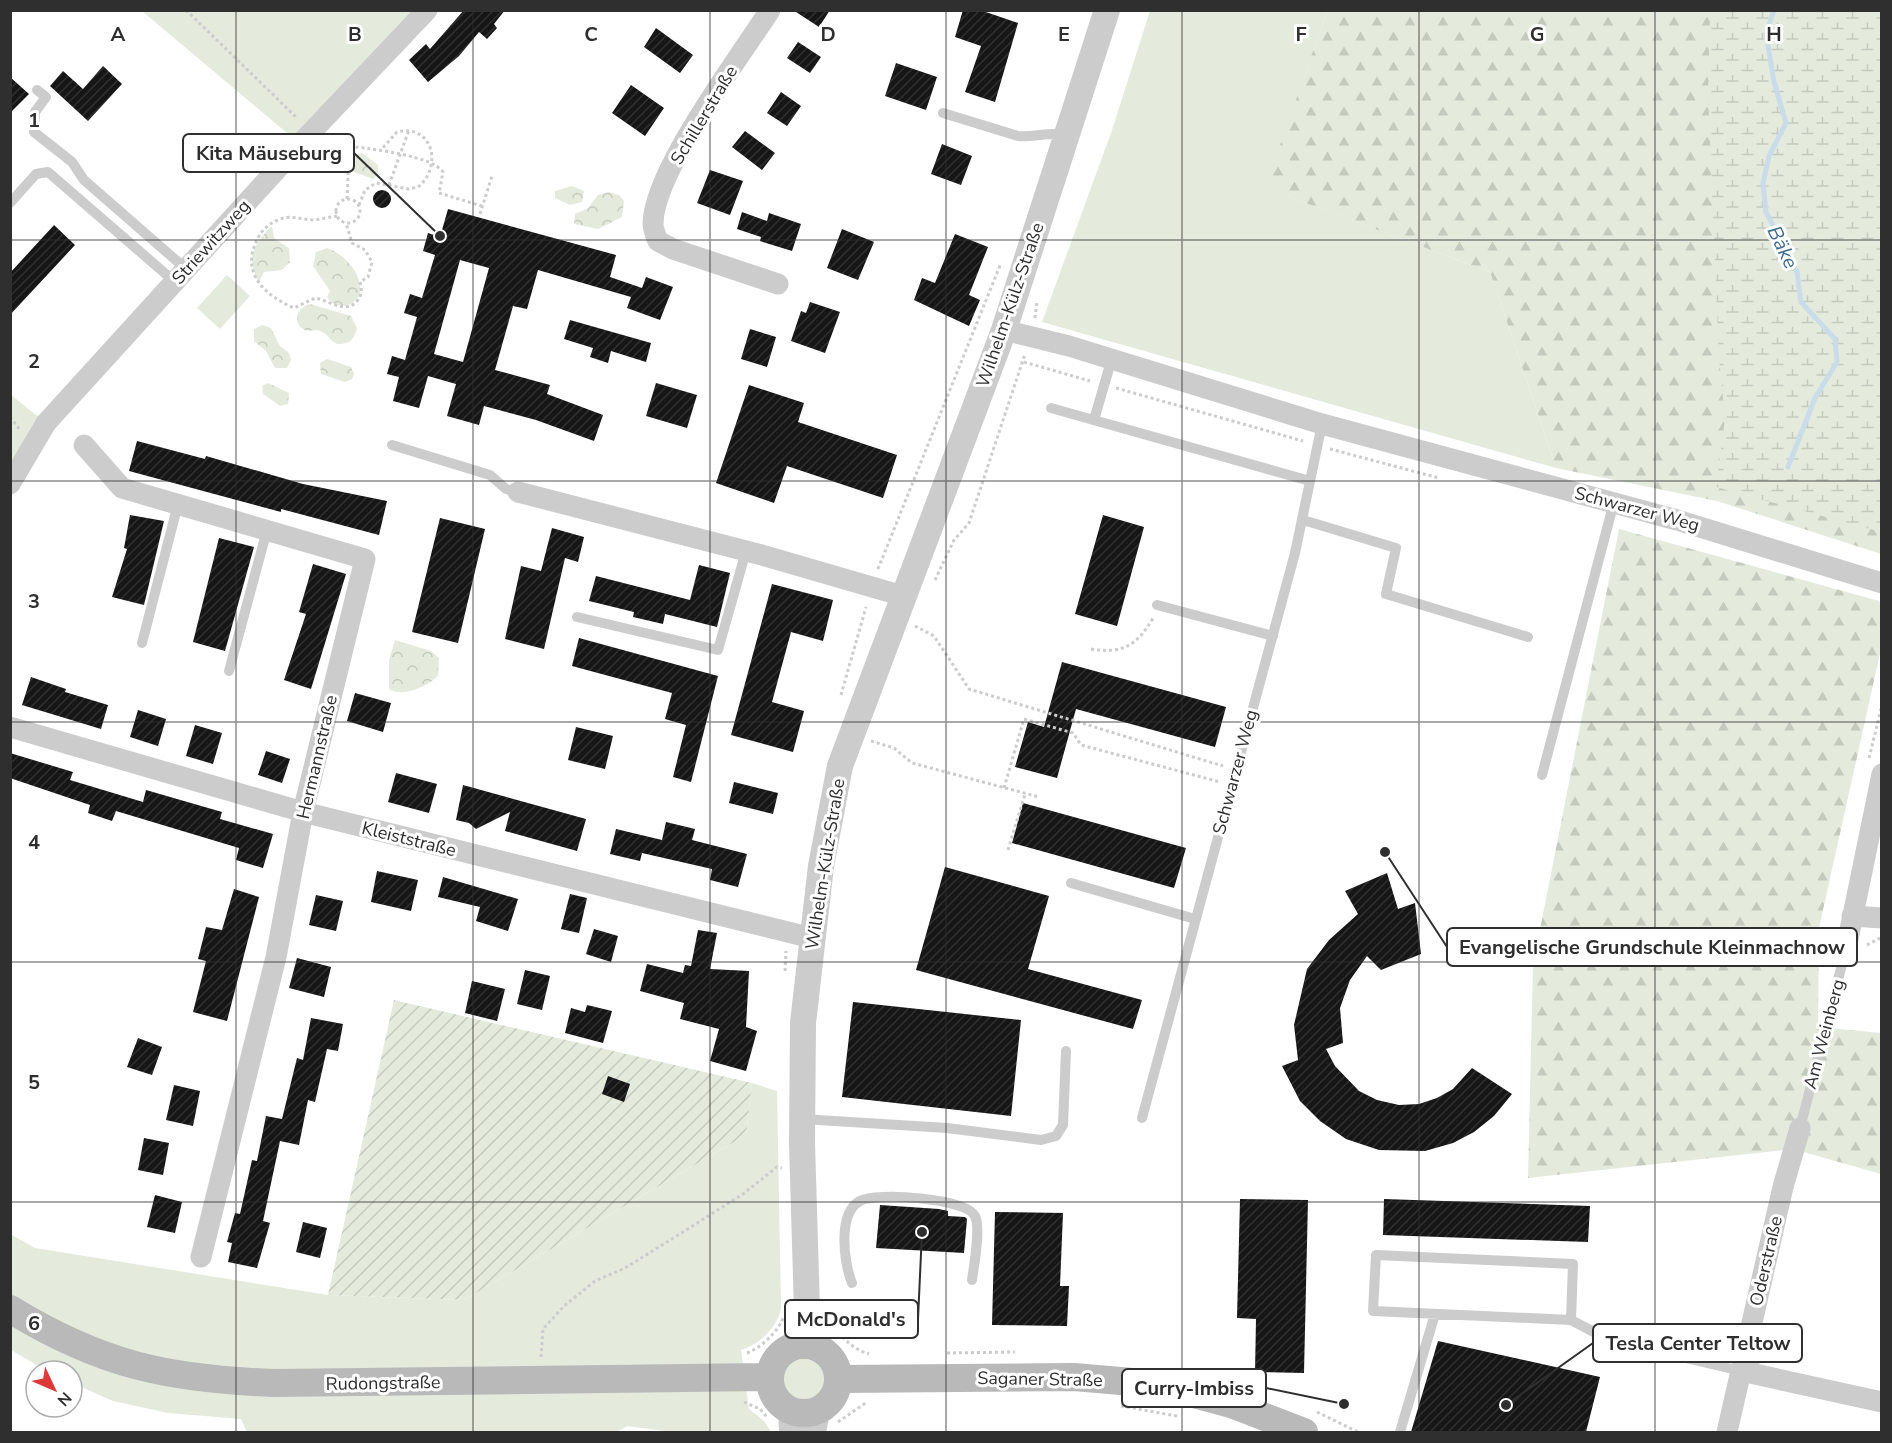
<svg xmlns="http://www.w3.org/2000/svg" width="1892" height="1443" font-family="'Nunito Sans',sans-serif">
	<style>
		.grass { fill: #e4ebdd }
		.forest { fill: url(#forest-firs) }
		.wetland { fill: url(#wetland-marsh) }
		.park { fill: url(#park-crowns) }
		.garden { fill: url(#garden-furrows) }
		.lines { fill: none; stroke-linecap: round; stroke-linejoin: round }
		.stream { stroke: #cadcea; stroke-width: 5 }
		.building { fill: url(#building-hatch); fill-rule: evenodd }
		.path { stroke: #ccc; stroke-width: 3; stroke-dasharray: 3 3; stroke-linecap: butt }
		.service { stroke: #ccc; stroke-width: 10 }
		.minor { stroke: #ccc; stroke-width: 21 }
		.tertiary { stroke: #ccc; stroke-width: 26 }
		.secondary { stroke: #b9b9b9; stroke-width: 28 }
		.grid { fill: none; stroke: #2f2f2f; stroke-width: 1.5; stroke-opacity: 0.55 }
		.labels { text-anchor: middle; stroke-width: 6; stroke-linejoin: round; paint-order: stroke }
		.street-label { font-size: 18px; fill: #2f2f2f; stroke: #fff }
		.water-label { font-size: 20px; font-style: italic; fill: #406a8d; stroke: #fff }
		.grid-label { font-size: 20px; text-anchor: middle; font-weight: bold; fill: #2f2f2f; stroke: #fff; stroke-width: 6; stroke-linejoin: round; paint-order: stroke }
		.leader { fill: none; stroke: #2f2f2f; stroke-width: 2 }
		.callout-dot { fill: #2f2f2f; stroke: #fff; stroke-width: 2 }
		.callout { fill: #fff; stroke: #2f2f2f; stroke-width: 2 }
		.callout-label { font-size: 20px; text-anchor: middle; font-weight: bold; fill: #2f2f2f }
	</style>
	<defs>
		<pattern id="forest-firs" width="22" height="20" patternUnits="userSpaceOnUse" patternTransform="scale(1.5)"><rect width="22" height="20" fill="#e4ebdd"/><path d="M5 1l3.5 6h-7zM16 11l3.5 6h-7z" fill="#c4cabe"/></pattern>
		<pattern id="wetland-marsh" width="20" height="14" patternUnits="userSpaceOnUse" patternTransform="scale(1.5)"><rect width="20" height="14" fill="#e4ebdd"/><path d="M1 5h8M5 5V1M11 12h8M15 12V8" fill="none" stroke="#c4cabe"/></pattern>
		<pattern id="park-crowns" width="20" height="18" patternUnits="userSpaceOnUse" patternTransform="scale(1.5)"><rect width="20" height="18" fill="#e4ebdd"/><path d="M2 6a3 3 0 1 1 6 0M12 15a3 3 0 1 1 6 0" fill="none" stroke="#c4cabe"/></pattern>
		<pattern id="garden-furrows" width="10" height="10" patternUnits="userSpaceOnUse" patternTransform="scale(1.5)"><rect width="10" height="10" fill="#e4ebdd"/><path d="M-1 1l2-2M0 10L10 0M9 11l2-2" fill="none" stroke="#c4cabe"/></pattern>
		<pattern id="building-hatch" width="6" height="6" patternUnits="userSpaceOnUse" patternTransform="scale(1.5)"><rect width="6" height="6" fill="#161616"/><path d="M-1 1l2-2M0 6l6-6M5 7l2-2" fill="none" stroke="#303030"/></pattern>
	</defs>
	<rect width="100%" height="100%" fill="#fff"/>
	<path class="grass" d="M142,11h285l-127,133z
		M1150,11h177l-61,177 224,84 66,196 -514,-146 69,-189z
		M227,275l23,21 -30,33 -23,-21z
		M11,395l35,28 -35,61z
		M752,1083l25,8 4,217c-4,20 -21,36 -40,42l8,59 15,12 7,11h-98l-46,-6 -10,6h-370l-6,-13 -73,-6 -55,-12 -41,-18v-12h-25l-36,-21 -1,-116 25,14 293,47 136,5 282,-165z
		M783 1380a21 21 0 1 1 42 0a21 21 0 1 1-42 0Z"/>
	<path class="forest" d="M1327,11h554v543l-164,-53 -161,-33 -66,-196 -225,-84z
		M1619,529l260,72 2,5v43l-62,279 -1,99 63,6v141l-88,-25 -265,29 5,-213z"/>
	<path class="wetland" d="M1710,11h171v521l-165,-45 9,-68 -6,-61 -11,-265z"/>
	<path class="park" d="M362,153l16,12v8l-5,6 -19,-7 -4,-5 3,-11z
		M572,186l12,5 -2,11 -12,3 -15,-7v-7z
		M609,192l10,3 5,6 -2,16 -24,12 -24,-5 1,-10 13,-6 10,-13z
		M272,226l2,12 15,10 1,14 -8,8 -18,2 -5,10c-14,-23 -5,-39 13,-56z
		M327,248c18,6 38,28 32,48 -9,13 -23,13 -32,1l3,-6 -17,-25 3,-14z
		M310,304l41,12 6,12c-2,11 -8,17 -20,16 -7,-3 -8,-9 -15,-12 -6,-4 -13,1 -19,-3 -12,-8 -4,-23 7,-25z
		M262,325l9,3 9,18 9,7 2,7 -4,8h-12l-9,-17 -12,-10v-12z
		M327,359l24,8 3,7 -2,5 -7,3 -24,-8 -1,-11z
		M268,383l21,10 -1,11 -8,2 -17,-12 -1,-8z
		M395,640l36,11 8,7 -1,18c-10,10 -35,22 -49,13v-29z"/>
	<path class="garden" d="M394,1000l358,83 -6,52 -282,165 -136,-5z"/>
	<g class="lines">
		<path class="stream" d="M1774,10l-8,24 8,48 12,41 -17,33 -6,27 3,29 31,60 4,30 34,37 2,23 -22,36 -27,69"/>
	</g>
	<path class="building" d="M464,10h41l-11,14 3,4 -10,11 -8,-7 -20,24 -31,26 -19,-22 17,-16 4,5z
		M793,10h37l-11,17z
		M963,10h17l38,13 -23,79 -30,-10 16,-46 -26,-9z
		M656,28l37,27 -13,18 -36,-26z
		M798,42l23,15 -11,16 -23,-15z
		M896,63l41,14 -11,33 -41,-14z
		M103,66l19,18 -34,37 -38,-35 13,-15 20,18z
		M10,77l19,17 -19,19z
		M631,85l33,23 -19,28 -33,-23z
		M781,92l20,14 -14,20 -20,-13z
		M745,131l30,22 -13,17 -30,-23z
		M942,144l30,12 -11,29 -30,-11z
		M710,170l33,11 -13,34 -33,-12z
		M373 199a9 9 0 1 1 18 0a9 9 0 1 1-18 0Z
		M448,209l168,46 -6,22 32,11 4,-11 27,10 -13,33 -33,-12 4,-11 -93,-27 -11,39 -14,-3 -18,64 55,15 -3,9 56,21 -9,26 -58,-21 -52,-14 -5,19 -32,-9 9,-32 -28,-8 -9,32 -26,-7 6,-24 -12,-3 5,-18 13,4 12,-43 -13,-4 6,-19 12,4 13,-43 -12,-4 5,-18 12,4zM460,260l29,8 -26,94 -29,-8z
		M742,212l25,9 2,-8 32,11 -9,27 -32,-10 1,-4 -24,-8z
		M54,225l21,20 -65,70v-42z
		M842,229l32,13 -16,38 -31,-12z
		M955,234l33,13 -19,48 11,5 -11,26 -55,-26 8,-22 13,5z
		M810,302l30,10 -15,41 -34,-12 10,-30 5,2z
		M570,320l81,23 -5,19 -35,-11 -3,12 -18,-6 3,-9 -29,-9z
		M750,329l26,8 -9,30 -26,-8z
		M656,383l41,12 -10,33 -41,-12z
		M749,385l55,18 -6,19 99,33 -14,43 -96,-32 -13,37 -58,-20z
		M137,441l68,18 1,-3 97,28 84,17 -8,34 -98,-26v3l-152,-41z
		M130,515l34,6 -20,84 -32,-8 15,-48 -3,-1z
		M1103,515l41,12 -27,99 -42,-12z
		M440,518l45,11 -27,114 -46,-11z
		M552,528l32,9 -6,25 -13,-4 -21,91 -39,-10 16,-73 20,5z
		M219,538l35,9 -29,104 -32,-9z
		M313,564l33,10 -35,115 -27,-9 22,-66 -7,-2z
		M699,565l31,8 -13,54 -52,-13 -2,10 -30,-7 1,-5 -45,-11 7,-25 94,24z
		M772,584l61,16 -10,41 -32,-9 -19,70 32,9 -11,41 -62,-17z
		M579,638l139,38 -27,106 -18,-5 13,-52 -21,-6 7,-26 -100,-27z
		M1062,662l164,45 -11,40 -139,-38 -19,69 -42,-11 13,-45 16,5z
		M31,677l35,12 -1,3 43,13 -7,24 -79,-24z
		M355,693l36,10 -8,29 -36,-11z
		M138,710l28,9 -8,27 -28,-9z
		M195,725l27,8 -9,31 -27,-8z
		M576,727l37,9 -8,33 -37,-9z
		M266,751l24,8 -8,24 -24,-8z
		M10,753l63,19 -3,8 73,22 3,-12 76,22 -2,7 53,15 -10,34 -27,-8 3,-12 -123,-37 -4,10 -24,-8 2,-8 -80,-27z
		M396,773l41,11 -8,29 -41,-11z
		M734,782l44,11 -5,21 -44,-11z
		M463,785l123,34 -9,32 -72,-20 5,-19 -34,17 -7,-6 -13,-3z
		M1023,803l163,45 -12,40 -162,-45z
		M666,822l29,7 -3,11 55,14 -9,33 -28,-7 2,-11 -70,-16 -2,8 -30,-7 6,-25 46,11z
		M945,867l104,29 -21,73 114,31 -9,29 -217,-59z
		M377,871l41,9 -7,31 -40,-9z
		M1387,873l11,36 17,-6 6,51 -40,16 -14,-14 -17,24 -10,28 3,35 -17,6 9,17 24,25 18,9 22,5 20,-1 18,-6 16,-9 19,-21 40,26 -18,22 -20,16 -21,11 -28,8 -46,-1 -33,-11 -26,-18 -20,-20 -18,-35 16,-6 -4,-35 13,-56 22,-29 29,-26 -13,-23z
		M443,877l75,22 -10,32 -32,-10 4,-14 -42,-10z
		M234,889l25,8 -32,124 -34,-9 13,-51 -8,-2 8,-32 16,3z
		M570,894l17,4 -8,35 -18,-4z
		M316,895l27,6 -7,30 -27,-6z
		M594,929l24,7 -7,26 -25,-8z
		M698,930l19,3 -7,36 39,2 -3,56 11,4 -11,40 -36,-10 9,-32 -39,-10 4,-16 -44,-12 7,-27 36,9 2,-8 6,1z
		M297,958l34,9 -7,30 -35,-9z
		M525,970l25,6 -8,34 -25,-6z
		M472,981l33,8 -8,32 -32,-8z
		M853,1002l168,18 -10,96 -169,-19z
		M587,1005l25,6 -9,32 -38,-10 6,-25 14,4z
		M311,1018l32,6 -5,27 -11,-2 -12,53 -7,-2 -9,45 -19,-4 -17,80 7,2 -13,45 -29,-6 4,-19 -5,-1 8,-29 5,1 12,-54 5,1 9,-45 16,3 15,-61 6,2z
		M138,1038l24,9 -10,28 -25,-8z
		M608,1076l22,8 -6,18 -22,-8z
		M174,1085l26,6 -7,35 -27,-6z
		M144,1138l25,5 -6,32 -25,-5z
		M155,1195l27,7 -7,31 -28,-6z
		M1240,1199l68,1 -4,173 -49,-1 1,-53 -19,-1z
		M1384,1199l206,7 -2,36 -205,-7z
		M880,1205l59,4 9,2v5l17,1 2,2 -3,34 -88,-5z
		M995,1212l68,1 -3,73h9l-2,40 -75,-1z
		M303,1222l24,6 -7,30 -24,-6z
		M1438,1341l162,36 -14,55h-175z"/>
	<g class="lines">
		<path class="path" d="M186,10l111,108
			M389,185l20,-55
			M347,199l2,-42 5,-9 4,-1c19,3 74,9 85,25l-4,21 43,13
			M336 211a12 12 0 1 1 24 0a12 12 0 1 1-24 0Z
			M359,205l6,-15 11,-7 33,6 9,-2c25,-20 15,-64 -21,-55l-17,19
			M480,214l12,-38
			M337,216c-7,1 -15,3 -23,4 -13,0 -23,-6 -36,0 -10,4 -18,12 -22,22 -15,32 10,54 38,66l21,-10c14,2 30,17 42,3 5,-5 5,-12 3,-19l8,-5 4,-15 -7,-12 -13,-7 -6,-20
			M1035,318l2,-17
			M1024,362l66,19
			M1116,388l187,53
			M10,417l10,13
			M1330,449l109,29
			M878,569l123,-306
			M935,580l19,-40 15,-17 56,-169
			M915,626l19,10 35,53 254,77
			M1091,649c31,5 46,-3 62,-31
			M841,695l25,-88
			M871,741l23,7 18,15 127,34
			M1869,758l13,-53
			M1004,788l20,-69 49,14 8,12 139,37
			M1008,850l17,-56
			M1867,945l13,-7
			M785,971l1,-20
			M831,1316c3,16 22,34 38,38
			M747,1353c15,-6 31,-21 37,-37
			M947,1353l68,-1
			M541,1357l2,-28 21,-23 31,-25 30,-13 58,-36 60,-38 34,-27 5,1
			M744,1402l16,7 8,9
			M1121,1406l56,10
			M1317,1412l41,20
			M838,1422l29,-20"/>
		<path class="service" d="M37,90l9,7 -11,15 -1,20 38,30 12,18 102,89
			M943,113l75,23c17,2 30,-5 47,-1
			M10,203l26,-29 12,-2 127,110
			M1051,408l259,73
			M1094,420l18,-62
			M392,445l98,30 16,14 12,3
			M1303,520l93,28 -10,46 142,43
			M1157,605l116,31
			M577,617l141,33 28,-99
			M142,643l36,-139
			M229,671l38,-141
			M1542,775l72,-273
			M1071,883l124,36
			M1142,1118l153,-565 27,-129
			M802,1119l145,9 94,12 15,-4 7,-11 3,-74
			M1800,1128l46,-179
			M1376,1255l197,9 -2,56 -198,-9z
			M852,1283c-8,-19 -15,-70 8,-82 16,-9 106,-3 115,15 6,12 -1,49 -3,64
			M1571,1320l38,20 132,31 27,-20
			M1400,1432l35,-118"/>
		<path class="minor" d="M770,10c-30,47 -117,162 -117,214 0,5 3,12 5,17l15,8 105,35
			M1004,330l65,16 253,78 355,96 205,63
			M84,445l38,43 243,71 -62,253 -27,145 -75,300
			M10,484l36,-61 254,-279 127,-134
			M518,492l244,63 141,41
			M10,727l293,85 509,126
			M1852,916l30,2
			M1846,949l36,-175
			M1741,1371l141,31
			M1727,1432l56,-245 17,-59"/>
		<path class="tertiary" d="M808,1344l-6,-201 1,-120 18,-157 19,-100 164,-436 103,-320
			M791,1411l1,21
			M813,1432l4,-21"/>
		<path class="secondary" d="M10,1309c91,56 159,70 264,74l496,-6
			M770 1379a34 34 0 1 1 68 0a34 34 0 1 1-68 0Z
			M839,1379l235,-2 82,7 75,20 73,28"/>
	</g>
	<path class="grid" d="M236,10v1422M473,10v1422M710,10v1422M946,10v1422M1182,10v1422M1419,10v1422M1655,10v1422M10,240h1872M10,481h1872M10,722h1872M10,962h1872M10,1202h1872"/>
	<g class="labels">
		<g class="street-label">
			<text transform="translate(704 115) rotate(-59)" y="6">Schillerstraße</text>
			<text transform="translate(211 242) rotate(-48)" y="6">Striewitzweg</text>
			<text transform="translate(1010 305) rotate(-71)" y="6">Wilhelm-Külz-Straße</text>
			<text transform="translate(1637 509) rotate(15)" y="6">Schwarzer Weg</text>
			<text transform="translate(317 757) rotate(-77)" y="6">Hermannstraße</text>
			<text transform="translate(1235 772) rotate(-75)" y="6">Schwarzer Weg</text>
			<text transform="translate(409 839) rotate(14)" y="6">Kleiststraße</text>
			<text transform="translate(825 864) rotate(-81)" y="6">Wilhelm-Külz-Straße</text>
			<text transform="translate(1824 1034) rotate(-75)" y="6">Am Weinberg</text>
			<text transform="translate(1766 1261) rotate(-77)" y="6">Oderstraße</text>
			<text transform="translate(1040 1379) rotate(1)" y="6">Saganer Straße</text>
			<text transform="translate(383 1383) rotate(-1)" y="6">Rudongstraße</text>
		</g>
		<g class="water-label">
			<text transform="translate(1783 247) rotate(64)" y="7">Bäke</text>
		</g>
	</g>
	<g class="grid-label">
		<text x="118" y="41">A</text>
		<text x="355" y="41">B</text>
		<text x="591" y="41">C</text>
		<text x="828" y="41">D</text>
		<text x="1064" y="41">E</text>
		<text x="1301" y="41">F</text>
		<text x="1537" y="41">G</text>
		<text x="1774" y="41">H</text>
		<text x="34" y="127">1</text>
		<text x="34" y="368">2</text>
		<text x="34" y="608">3</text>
		<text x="34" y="849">4</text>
		<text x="34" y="1089">5</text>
		<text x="34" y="1330">6</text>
	</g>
	<path class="leader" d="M440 236L354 153M1385 852L1447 947M922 1232L918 1319M1506 1405L1593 1343M1344 1404L1266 1388"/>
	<g class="callout-dot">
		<circle cx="440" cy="236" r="6"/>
		<circle cx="1385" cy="852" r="6"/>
		<circle cx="922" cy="1232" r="6"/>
		<circle cx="1506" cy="1405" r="6"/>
		<circle cx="1344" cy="1404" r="6"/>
	</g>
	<g class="callout">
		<rect x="183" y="134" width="171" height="38" rx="6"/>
		<rect x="1447" y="928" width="410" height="38" rx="6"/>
		<rect x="785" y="1300" width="133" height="38" rx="6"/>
		<rect x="1593" y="1324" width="209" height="38" rx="6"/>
		<rect x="1122" y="1369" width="144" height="38" rx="6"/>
	</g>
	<g class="callout-label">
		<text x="269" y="160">Kita Mäuseburg</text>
		<text x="1652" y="954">Evangelische Grundschule Kleinmachnow</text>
		<text x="851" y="1326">McDonald's</text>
		<text x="1698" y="1350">Tesla Center Teltow</text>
		<text x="1194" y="1395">Curry-Imbiss</text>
	</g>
	<rect width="1892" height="1443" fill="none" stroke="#2f2f2f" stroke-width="24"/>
	<g transform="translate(54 1389) rotate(134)"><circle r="28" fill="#ffffff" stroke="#acacac" stroke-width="1.5"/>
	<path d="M0-4.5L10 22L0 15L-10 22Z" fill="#dd393a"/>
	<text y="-9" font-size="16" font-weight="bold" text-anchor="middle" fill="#2f2f2f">N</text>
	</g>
</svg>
